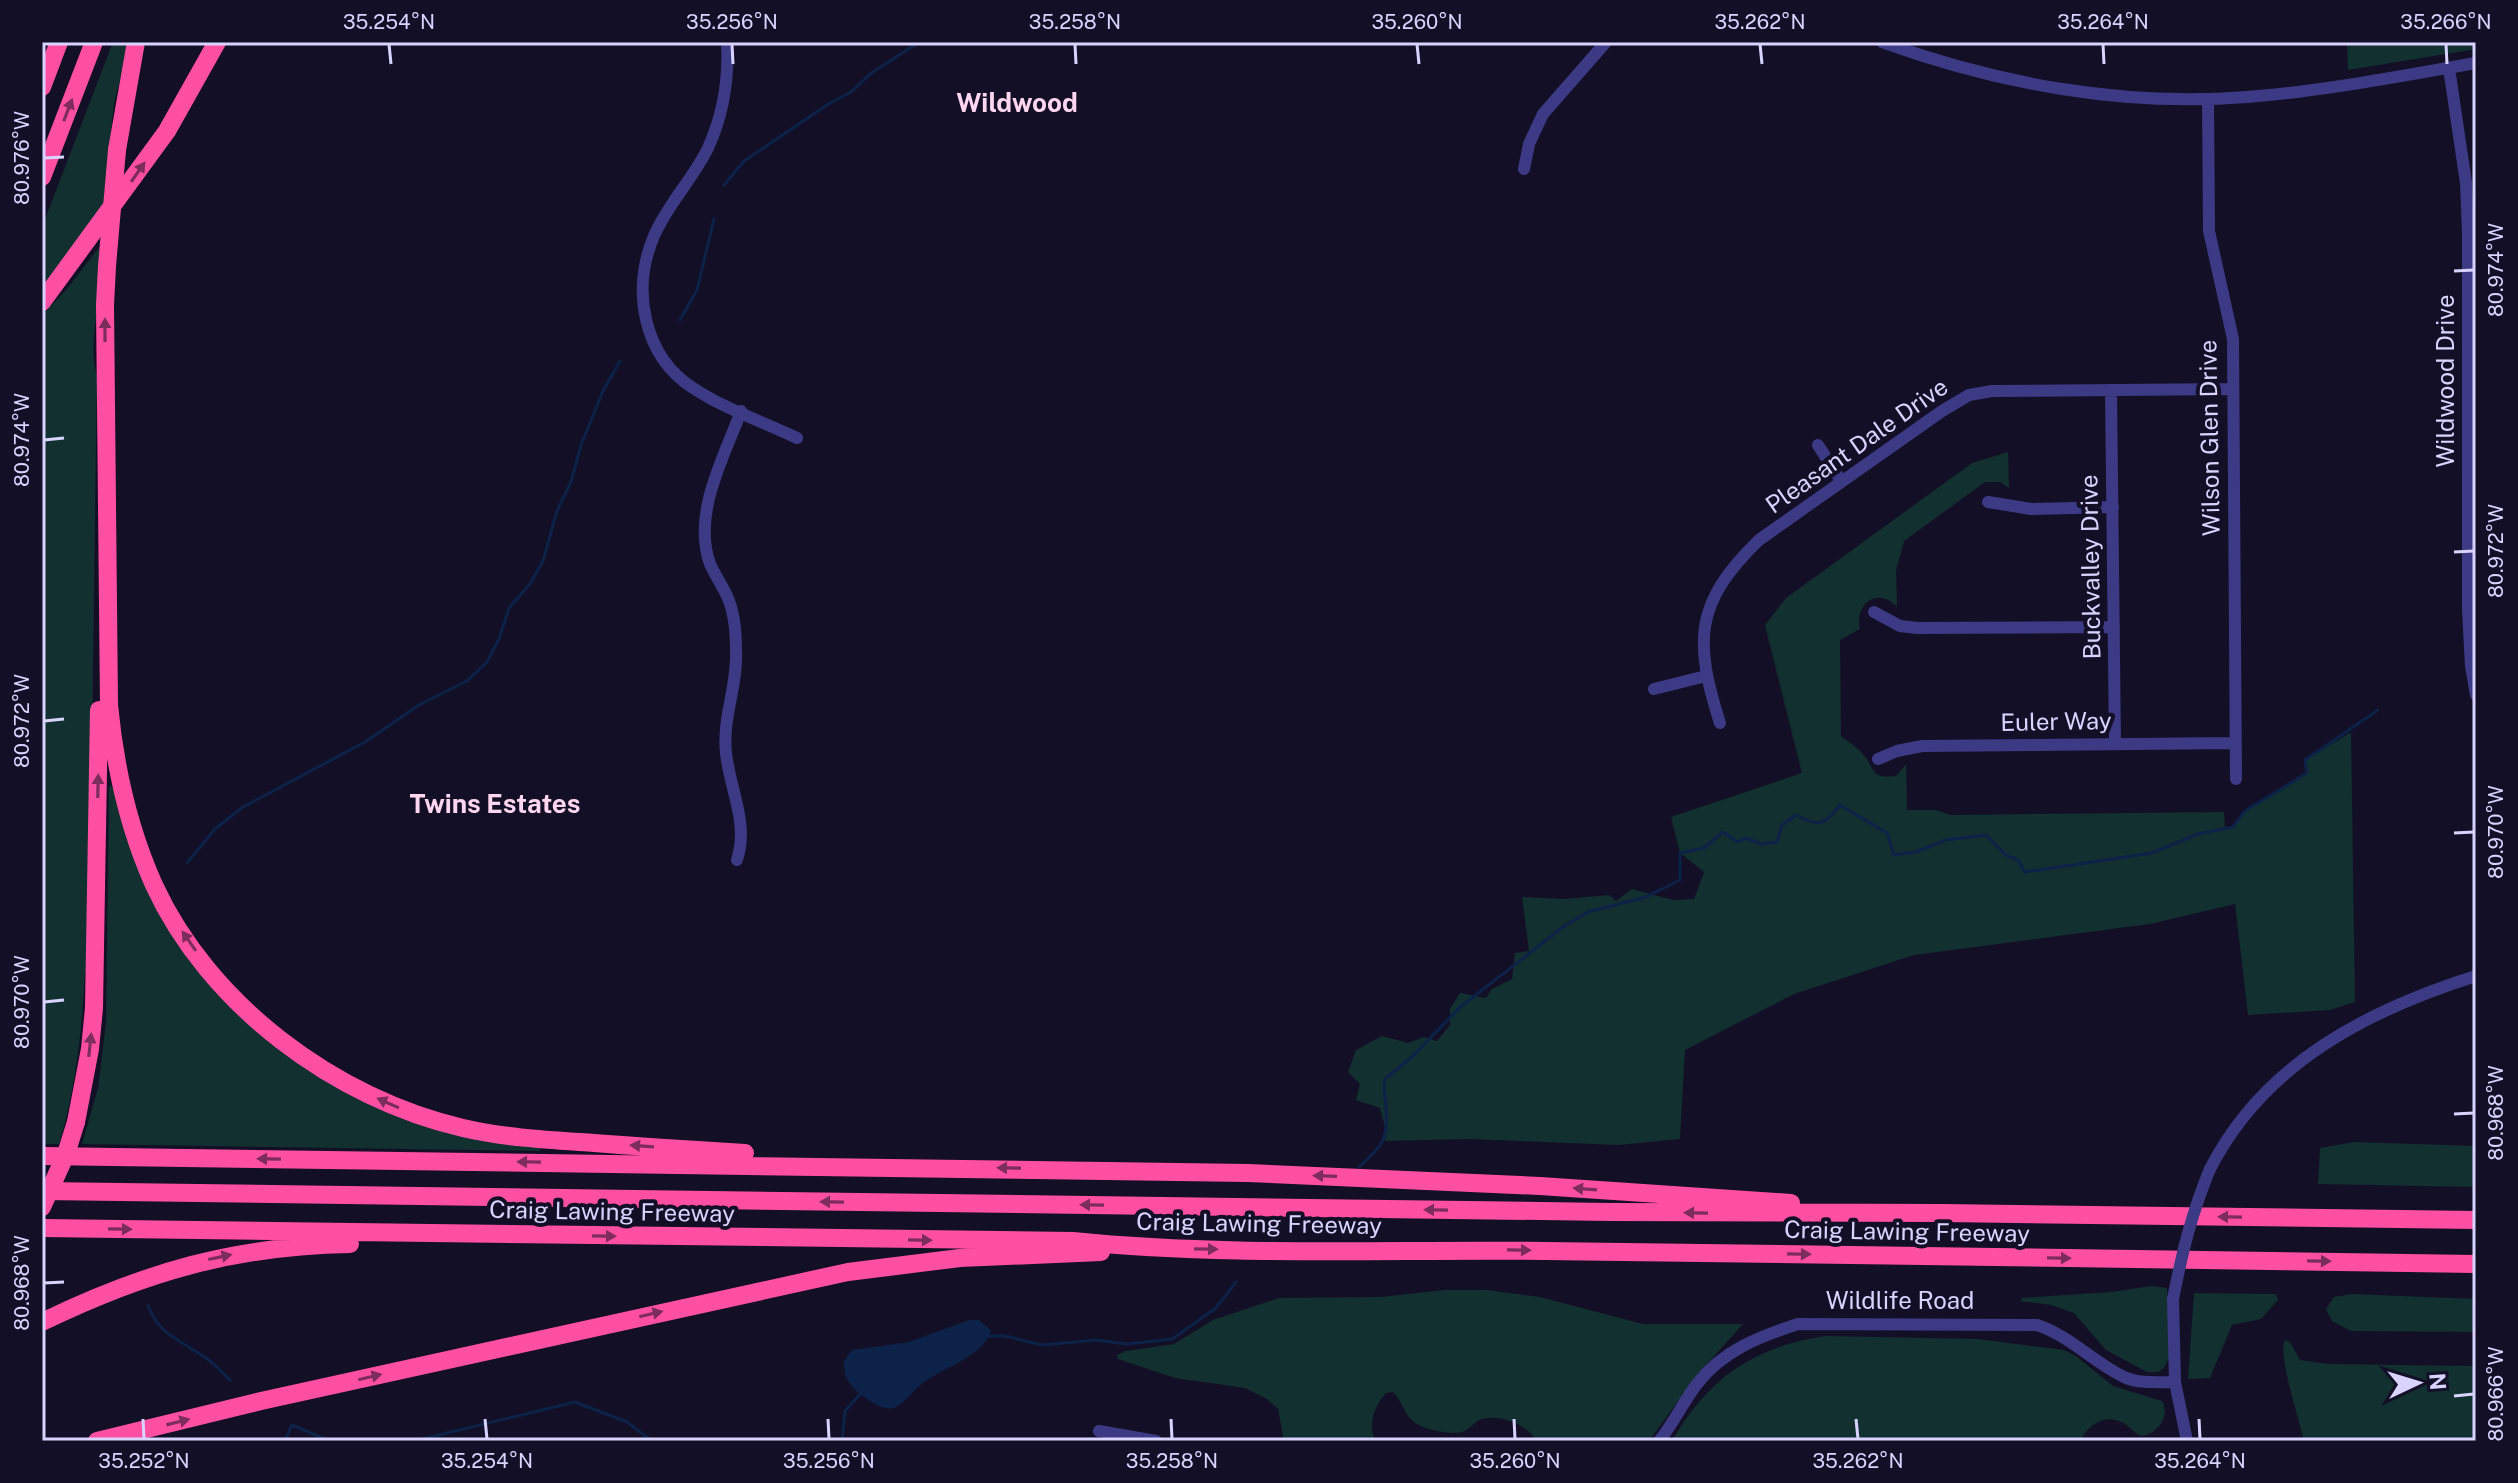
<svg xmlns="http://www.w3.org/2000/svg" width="2518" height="1483" font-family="'Public Sans',sans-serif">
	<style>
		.green { fill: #12302f }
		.water { fill: #0c2248 }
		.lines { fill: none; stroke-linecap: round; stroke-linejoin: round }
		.stream { stroke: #0c2248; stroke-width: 3 }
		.minor { stroke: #3d3a85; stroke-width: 12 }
		.highway { stroke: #ff4fa3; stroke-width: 18 }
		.minor-bridge { stroke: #3d3a85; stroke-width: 12 }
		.highway-bridge { stroke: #ff4fa3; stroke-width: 18 }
		.oneway { fill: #7d2c5e }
		.ticks { fill: none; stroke: #d9d4ff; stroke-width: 3 }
		.labels { text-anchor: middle; stroke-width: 8; stroke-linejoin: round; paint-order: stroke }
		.street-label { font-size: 24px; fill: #d9d4ff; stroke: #130f26 }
		.neighbourhood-label { font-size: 26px; font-weight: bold; fill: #ffd6f0; stroke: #130f26 }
		.neatline { fill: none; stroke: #d9d4ff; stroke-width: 3 }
		.ticks-label { font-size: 20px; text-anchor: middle; fill: #d9d4ff }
	</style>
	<rect width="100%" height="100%" fill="#130f26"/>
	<path class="green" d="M113,42h17l-16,61 -11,106 -61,86v-68z
		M2347,42h129v7l-128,21z
		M100,246c-2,19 0,37 -2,56 -3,25 -8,50 -1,74l-8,586 -4,11c-3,60 -10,118 -26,171h-17v-829l24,-25z
		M2008,452l1,36 -9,-6h-15l-81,59 -8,30 1,36c-19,-21 -43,-3 -37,22l-20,11 1,96c8,6 20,14 25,22 10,16 8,20 30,18l10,-12 1,46h29l14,5 274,-3 1,17 8,-2 12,-16 62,-38 -2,-13 46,-28 4,270 -25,8 -82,5 -13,-111 -85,20 -236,31 -120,39 -109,56 -5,89 -61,6 -150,-6 -84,2 1,-10 -6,-23 -24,-8 4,-16 -12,-12 8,-22 26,-14 26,7 16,-6 13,4 13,-16v-16l10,-16 26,5 6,-9 20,-10 3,-26 14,-2 -7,-54 43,2 44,-4 7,6 16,-12 41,11 21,-1 10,-27 -24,-19 -9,-36 131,-44 -37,-148 21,-27 186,-135z
		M109,786l6,1 71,164 128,120 226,75v5l-458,-7 16,-56 8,-66z
		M2354,1142l122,4v41l-158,-3 2,-36z
		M2152,1286l15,2 3,68 -6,12 -6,4h-11l-41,-22 -32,-37 -23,-8 -31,-4 2,-3 89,-6z
		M1444,1290h43l53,7 103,27h100l-45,50 -49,67h-112c-10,-16 -36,-27 -55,-22 -8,2 -12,11 -20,13 -12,3 -38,-2 -48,-10 -10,-7 -12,-22 -21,-30l-7,1c-12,14 -18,30 -11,48h-91l-6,-32 -11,-10 -22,-11 -70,-10 -57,-19 -1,-4 9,-4 48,-7 39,-24 66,-22 102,-1z
		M2194,1293l82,1 2,6 -17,19 -29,6 -22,53 -22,1z
		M2352,1294l124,5v33l-125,-1 -19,-10 -6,-12 8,-12z
		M1826,1336l151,3 87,11 12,6 37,30 49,15c9,16 -5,33 -21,35 -7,-3 -10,-8 -16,-12 -19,-12 -36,0 -45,17h-408c36,-63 83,-95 154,-105z
		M2285,1340l5,2 10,18 29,4 147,2v75h-172c-4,-19 -27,-88 -19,-101z"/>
	<path class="water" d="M969,1320h10l12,10c-5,25 -50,39 -68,53 -10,7 -19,21 -29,25 -14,4 -41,-17 -47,-29 -3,-6 -3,-12 -3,-18l8,-11 57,-8z"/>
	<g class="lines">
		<path class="stream" d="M724,185l20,-24 83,-56 24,-13 19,-18 49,-32
			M680,320l17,-30 17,-71
			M187,863l28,-34 28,-22 122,-65 54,-37 48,-24 20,-19 12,-23 10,-31 21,-24 13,-23 14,-50 14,-29 10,-37 22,-54 17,-30
			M1359,1167c24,-22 30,-28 27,-62 -1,-10 -3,-17 -1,-26l28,-23 46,-48 104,-81 25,-15 58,-15 34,-17v-27l24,-5 19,-16 14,10 9,-4 15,6 16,-2 5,-17 14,-10c22,12 28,11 44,-10l47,28 7,22 22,-3 30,-12 40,-5 20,20 12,5 7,12 127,-19 46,-19 35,-7 12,-16 62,-38 -2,-13 73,-50
			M148,1306c12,30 33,34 58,52 9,6 16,15 24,22
			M987,1336h18l37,9 54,-5 31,4 45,-5 44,-31 20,-26
			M285,1441l7,-16 38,16
			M414,1441l161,-39 52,20 25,19
			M842,1441l3,-30 17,-19"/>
		<path class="minor" d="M727,42c2,36 -4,73 -19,106 -15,31 -41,57 -54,88 -23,53 -11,120 39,152 30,20 70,34 104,50
			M1882,42c116,42 242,65 365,55 77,-6 153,-21 229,-34
			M2449,68l17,115 2,50v377l3,56 5,29
			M2208,99l1,132 24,108 3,440
			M1524,169l5,-25 14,-30 63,-72
			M2111,390l4,354
			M1818,445l23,36
			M1988,502l43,7 82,-2
			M1874,612l26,14 17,2 197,-1
			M1654,689l52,-13
			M1720,723c-26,-82 -26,-120 39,-183l183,-129 27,-16 23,-4 241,-2
			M1878,759l19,-8 25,-5 314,-3
			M737,860c12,-37 -7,-70 -11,-107 -4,-35 12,-68 10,-103 0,-18 -1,-37 -9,-54 -5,-11 -12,-21 -17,-32 -18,-51 14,-106 31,-153
			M2210,1169c54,-106 158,-159 266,-193
			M2173,1299l2,83 12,59
			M1099,1431l57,10
			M1659,1441c15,-18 24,-39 38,-57 25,-33 63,-48 101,-60l239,1c33,11 56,37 87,52 15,7 34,5 51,5"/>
		<path class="highway" d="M42,87l17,-45
			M117,150l19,-108
			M42,177l52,-135
			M107,266l-2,39 4,400c6,63 19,122 45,180 55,120 182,214 309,243 43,10 87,12 131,15 51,4 101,7 151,10
			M42,302l125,-171 50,-89
			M76,1122l14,-73 4,-41 5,-298
			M42,1156l1206,17 292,13 251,17
			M42,1191l1568,21 332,1 534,7
			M42,1228l1031,13c156,16 315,8 472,10 310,4 621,8 931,13
			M42,1322c103,-50 193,-76 308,-78
			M97,1441l164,-40 587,-129 112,-14 141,-6"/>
		<path class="minor-bridge" d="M2173,1299c9,-46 19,-87 37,-130"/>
		<path class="highway-bridge" d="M107,266l10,-116
			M42,1207l24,-53 10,-32"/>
	</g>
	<defs><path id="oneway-solid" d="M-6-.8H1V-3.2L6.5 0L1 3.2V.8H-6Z" transform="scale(2)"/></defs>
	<g class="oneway">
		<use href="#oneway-solid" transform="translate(68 110) rotate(-69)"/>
		<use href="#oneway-solid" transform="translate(138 172) rotate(-55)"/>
		<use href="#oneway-solid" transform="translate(105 330) rotate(-90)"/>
		<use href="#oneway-solid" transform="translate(98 786) rotate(-89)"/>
		<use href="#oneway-solid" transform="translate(189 941) rotate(-125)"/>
		<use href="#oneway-solid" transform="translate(90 1045) rotate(-84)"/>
		<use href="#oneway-solid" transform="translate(388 1103) rotate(-156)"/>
		<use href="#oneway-solid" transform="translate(642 1146) rotate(-176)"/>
		<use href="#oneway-solid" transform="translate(269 1159) rotate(-179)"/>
		<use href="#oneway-solid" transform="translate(529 1162) rotate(-179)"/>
		<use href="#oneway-solid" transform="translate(1009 1168) rotate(-179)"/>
		<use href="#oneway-solid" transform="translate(1325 1176) rotate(-178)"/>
		<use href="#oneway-solid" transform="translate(1585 1189) rotate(-176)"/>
		<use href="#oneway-solid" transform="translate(832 1202) rotate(-179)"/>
		<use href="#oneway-solid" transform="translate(1092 1205) rotate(-179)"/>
		<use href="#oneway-solid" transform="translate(1436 1210) rotate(-179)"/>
		<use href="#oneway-solid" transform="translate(1696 1213) rotate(-179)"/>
		<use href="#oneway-solid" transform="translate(2230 1217) rotate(-179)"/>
		<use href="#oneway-solid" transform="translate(120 1229) rotate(1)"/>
		<use href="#oneway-solid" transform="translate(604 1236) rotate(1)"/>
		<use href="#oneway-solid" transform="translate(920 1240) rotate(1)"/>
		<use href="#oneway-solid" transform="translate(1206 1249) rotate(1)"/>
		<use href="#oneway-solid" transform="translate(1519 1250) rotate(1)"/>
		<use href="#oneway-solid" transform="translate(1799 1254) rotate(1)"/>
		<use href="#oneway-solid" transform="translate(220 1257) rotate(-12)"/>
		<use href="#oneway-solid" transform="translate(2059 1258) rotate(1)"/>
		<use href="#oneway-solid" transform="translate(2319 1261) rotate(1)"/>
		<use href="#oneway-solid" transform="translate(651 1314) rotate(-13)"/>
		<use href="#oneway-solid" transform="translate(370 1377) rotate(-13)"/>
		<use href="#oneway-solid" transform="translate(178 1422) rotate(-14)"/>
	</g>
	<path class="ticks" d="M389,44l2,20M732,44l1,20M1075,44l1,20M1417,44l2,20M1760,44l2,20M2103,44l1,20M2446,44l1,20M44,158l20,-1M2454,271l20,-1M44,440l20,-2M2454,552l20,-1M44,721l20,-2M2454,833l20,-1M44,1002l20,-2M2454,1114l20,-1M44,1283l20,-1M2454,1396l20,-2M143,1419l1,20M485,1419l2,20M828,1419l1,20M1171,1419l1,20M1514,1419l1,20M1856,1419l2,20M2199,1419l1,20"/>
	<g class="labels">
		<g class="street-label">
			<text transform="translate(2446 381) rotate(-90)" y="8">Wildwood Drive</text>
			<text transform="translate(2210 438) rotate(-91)" y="8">Wilson Glen Drive</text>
			<text transform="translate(1857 446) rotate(-35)" y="8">Pleasant Dale Drive</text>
			<text transform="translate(2091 567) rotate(-91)" y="8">Buckvalley Drive</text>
			<text transform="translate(2056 722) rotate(-1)" y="8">Euler Way</text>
			<text transform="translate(612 1212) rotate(1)" y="8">Craig Lawing Freeway</text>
			<text transform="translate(1259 1224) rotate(1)" y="8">Craig Lawing Freeway</text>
			<text transform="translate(1907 1232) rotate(1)" y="8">Craig Lawing Freeway</text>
			<text x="1900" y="1309">Wildlife Road</text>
		</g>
		<g class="neighbourhood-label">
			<text x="1017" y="112">Wildwood</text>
			<text x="495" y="813">Twins Estates</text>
		</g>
	</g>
	<rect width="2518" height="1483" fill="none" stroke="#130f26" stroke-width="88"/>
	<g transform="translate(2418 1383) rotate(86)" stroke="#130f26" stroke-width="6" paint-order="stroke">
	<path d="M0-6L14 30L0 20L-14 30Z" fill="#d9d4ff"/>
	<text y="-12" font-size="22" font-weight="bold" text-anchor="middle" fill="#d9d4ff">N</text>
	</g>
	<rect x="44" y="44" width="2430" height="1395" class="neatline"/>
	<g class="ticks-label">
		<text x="389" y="29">35.254°N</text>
		<text x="732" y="29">35.256°N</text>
		<text x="1075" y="29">35.258°N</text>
		<text x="1417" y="29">35.260°N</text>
		<text x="1760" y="29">35.262°N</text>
		<text x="2103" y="29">35.264°N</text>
		<text x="2446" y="29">35.266°N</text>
		<text transform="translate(22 158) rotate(-90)" y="7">80.976°W</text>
		<text transform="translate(2496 270) rotate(-90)" y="7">80.974°W</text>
		<text transform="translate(22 440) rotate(-90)" y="7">80.974°W</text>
		<text transform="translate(2496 551) rotate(-90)" y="7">80.972°W</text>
		<text transform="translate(22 721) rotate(-90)" y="7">80.972°W</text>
		<text transform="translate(2496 832) rotate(-90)" y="7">80.970°W</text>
		<text transform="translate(22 1002) rotate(-90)" y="7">80.970°W</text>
		<text transform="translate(2496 1113) rotate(-90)" y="7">80.968°W</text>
		<text transform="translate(22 1283) rotate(-90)" y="7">80.968°W</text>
		<text transform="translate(2496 1394) rotate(-90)" y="7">80.966°W</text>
		<text x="144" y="1468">35.252°N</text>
		<text x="487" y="1468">35.254°N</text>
		<text x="829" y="1468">35.256°N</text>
		<text x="1172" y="1468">35.258°N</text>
		<text x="1515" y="1468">35.260°N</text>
		<text x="1858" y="1468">35.262°N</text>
		<text x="2200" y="1468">35.264°N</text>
	</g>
</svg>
